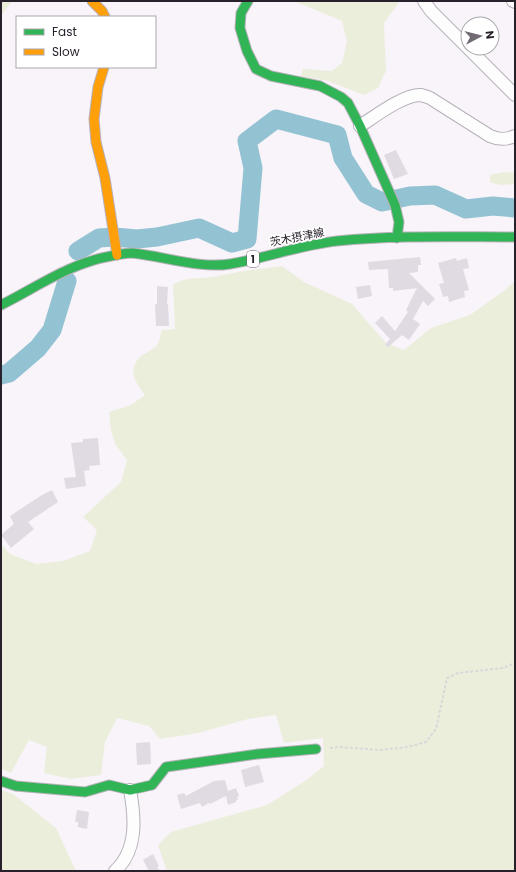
<svg xmlns="http://www.w3.org/2000/svg" width="516" height="872" font-family="Poppins,'Noto Sans JP',sans-serif">
	<style>
		.green { fill: #eceedc }
		.lines { fill: none; stroke-linecap: round; stroke-linejoin: round }
		.river { stroke: #93c2d3; stroke-width: 19 }
		.building { fill: #e0dae3 }
		.street-casing { stroke: #b7b1ba; stroke-width: 14 }
		.fast-casing { stroke: #b7b1ba; stroke-width: 11 }
		.slow-casing { stroke: #b7b1ba; stroke-width: 11 }
		.path { stroke: #d9d7da; stroke-width: 2; stroke-dasharray: 3 2; stroke-linecap: butt }
		.street { stroke: #fefdfe; stroke-width: 12 }
		.fast { stroke: #30b455; stroke-width: 9 }
		.slow { stroke: #ff9f0a; stroke-width: 9 }
		.labels { text-anchor: middle; stroke-width: 3.5; stroke-linejoin: round; paint-order: stroke }
		.shield { fill: #fff; stroke: #68636b; stroke-width: 1 }
		.shield-label { font-size: 10px; font-weight: bold; fill: #28202b }
		.street-label { font-size: 11px; fill: #28202b; stroke: #fff }
	</style>
	<rect width="100%" height="100%" fill="#f8f4fa"/>
	<path class="green" d="M1,1h11l-11,15z
		M294,1h106l-16,22 2,48 -8,17 -14,7 -36,-14 -27,-5 2,-7 29,2 10,-8 5,-22 -5,-20z
		M505,172l10,1v11l-15,1 -10,-3v-7z
		M282,266l22,16 48,22 34,39 18,7 27,-22 39,-13 35,-25 10,-9v590h-348l-9,-26 13,-13 96,-27 38,-24 19,-15 -1,-28 -39,5 -8,-28 -28,4 -50,14 -38,6 -11,-13 -32,-8 -12,24 -4,33 -30,4 -27,-6 3,-26 -18,-7 -18,33 -10,-4v-225l9,10 26,10 27,-3 27,-10 7,-21 -14,-13 38,-35 6,-22 -12,-16 -4,-14 -2,-18 22,-7 14,-10c-11,-14 -19,-28 -1,-41 4,-2 10,-5 13,-9 3,-3 3,-11 5,-15l13,-1 -2,-45 14,-5 26,-2 30,-6z
		M1,790l12,4 43,34 20,43h-75z"/>
	<g class="lines">
		<path class="river" d="M78,251l21,-13 15,-1 23,2 20,-2 42,-9 33,15 15,-4 6,-71 -6,-27 29,-22 61,16 6,23 23,36 16,8 28,-6 25,-1 31,14 27,-3 22,2
			M1,375l8,-2 29,-25 14,-18 15,-49"/>
	</g>
	<path class="building" d="M396,150l12,24 -14,5 -10,-24z
		M420,257l1,8h-3v7l-9,1 26,26 -7,7 -5,-5 -10,18 7,5 -11,16 -7,-5 -14,12 -3,-2 5,-6 -15,-16 7,-7 13,15 13,-19 -2,-2 11,-22 -24,3v-3h-4l-1,-19 -19,1 -1,-8z
		M456,258l1,3 10,-3 2,10 -6,1 6,21 -5,1 1,6 -16,5 -1,-6 -5,1 -4,-13 5,-1 -6,-20z
		M370,285l2,11 -14,3 -2,-12z
		M157,286l11,1 -1,17h1l1,22h-13l-1,-22h2z
		M98,438l2,27 -11,1 1,4 -6,1 2,15 -20,3 -2,-11 12,-1 -5,-34 12,-1v-3z
		M52,490l6,12 -30,20 6,7 -23,19 -10,-13 13,-11 -4,-8 32,-21z
		M150,742l1,22 -14,1 -1,-22z
		M259,765l5,17 -19,5 -4,-17z
		M225,780l3,11 8,-3 3,8 -2,1 1,3h-2v2l-8,3 -2,-9 -16,8 -1,-1 -7,4 -2,-4 -19,6 -4,-14 7,-2 2,3 28,-15z
		M77,810l12,2 -2,17 -9,-2v-5h-3z
		M153,854l6,12 -2,1 3,4h-11l-6,-11z"/>
	<g class="lines">
		<g class="street-casing">
			<path id="street" d="M424,1l7,10 37,37
				M513,1l2,1
				M468,48l47,47
				M360,126c14,-9 44,-32 61,-31 3,1 7,2 9,3l60,38c9,4 16,4 25,0
				M115,871c23,-21 20,-54 15,-81"/>
		</g>
		<g class="fast-casing">
			<path id="fast" d="M248,1l-7,12 -1,15 7,23 9,18 15,7 49,10 21,11 7,6 12,23 35,79 4,17 -2,16
				M1,305c36,-18 69,-42 110,-49 6,-1 14,-3 21,-3 31,3 68,16 98,11 36,-6 70,-19 107,-23 57,-6 120,-4 178,-4
				M1,781l15,5 69,6 24,-7 21,5 22,-5 14,-18 92,-13 58,-5"/>
		</g>
		<g class="slow-casing">
			<path id="slow" d="M92,1l10,10 3,6
				M104,67l-6,20 -4,32 2,23 9,36 12,77"/>
		</g>
		<path class="path" d="M330,748l9,-1 42,3 27,-3 18,-5 10,-13 11,-51 11,-5 45,-5 12,-5"/>
		<use href="#street" class="street"/>
		<use href="#fast" class="fast"/>
		<use href="#slow" class="slow"/>
	</g>
	<g class="labels">
		<rect class="shield" x="247" y="251" width="12" height="16" rx="3"/>
		<g class="shield-label">
			<text x="253" y="263">1</text>
		</g>
		<g class="street-label">
			<text transform="translate(297 237) rotate(-11)" y="4">茨木摂津線</text>
		</g>
	</g>
	<rect width="516" height="872" fill="none" stroke="#28202b" stroke-width="4"/>
	<rect x="16" y="16" width="140" height="52" fill="#ffffff" stroke="#a9a6aa"/>
	<rect x="24" y="29" width="20" height="6" fill="#30b455" stroke="#a9a6aa"/>
	<text x="52" y="36" font-size="12" fill="#28202b">Fast</text>
	<rect x="24" y="49" width="20" height="6" fill="#ff9f0a" stroke="#a9a6aa"/>
	<text x="52" y="56" font-size="12" fill="#28202b">Slow</text>
	<g transform="translate(480 36) rotate(83)"><circle r="19" fill="#ffffff" stroke="#a9a6aa"/>
	<path d="M0-3L7 15L0 10L-7 15Z" fill="#716a73"/>
	<text y="-6" font-size="11" font-weight="bold" text-anchor="middle" fill="#28202b">N</text>
	</g>
</svg>
